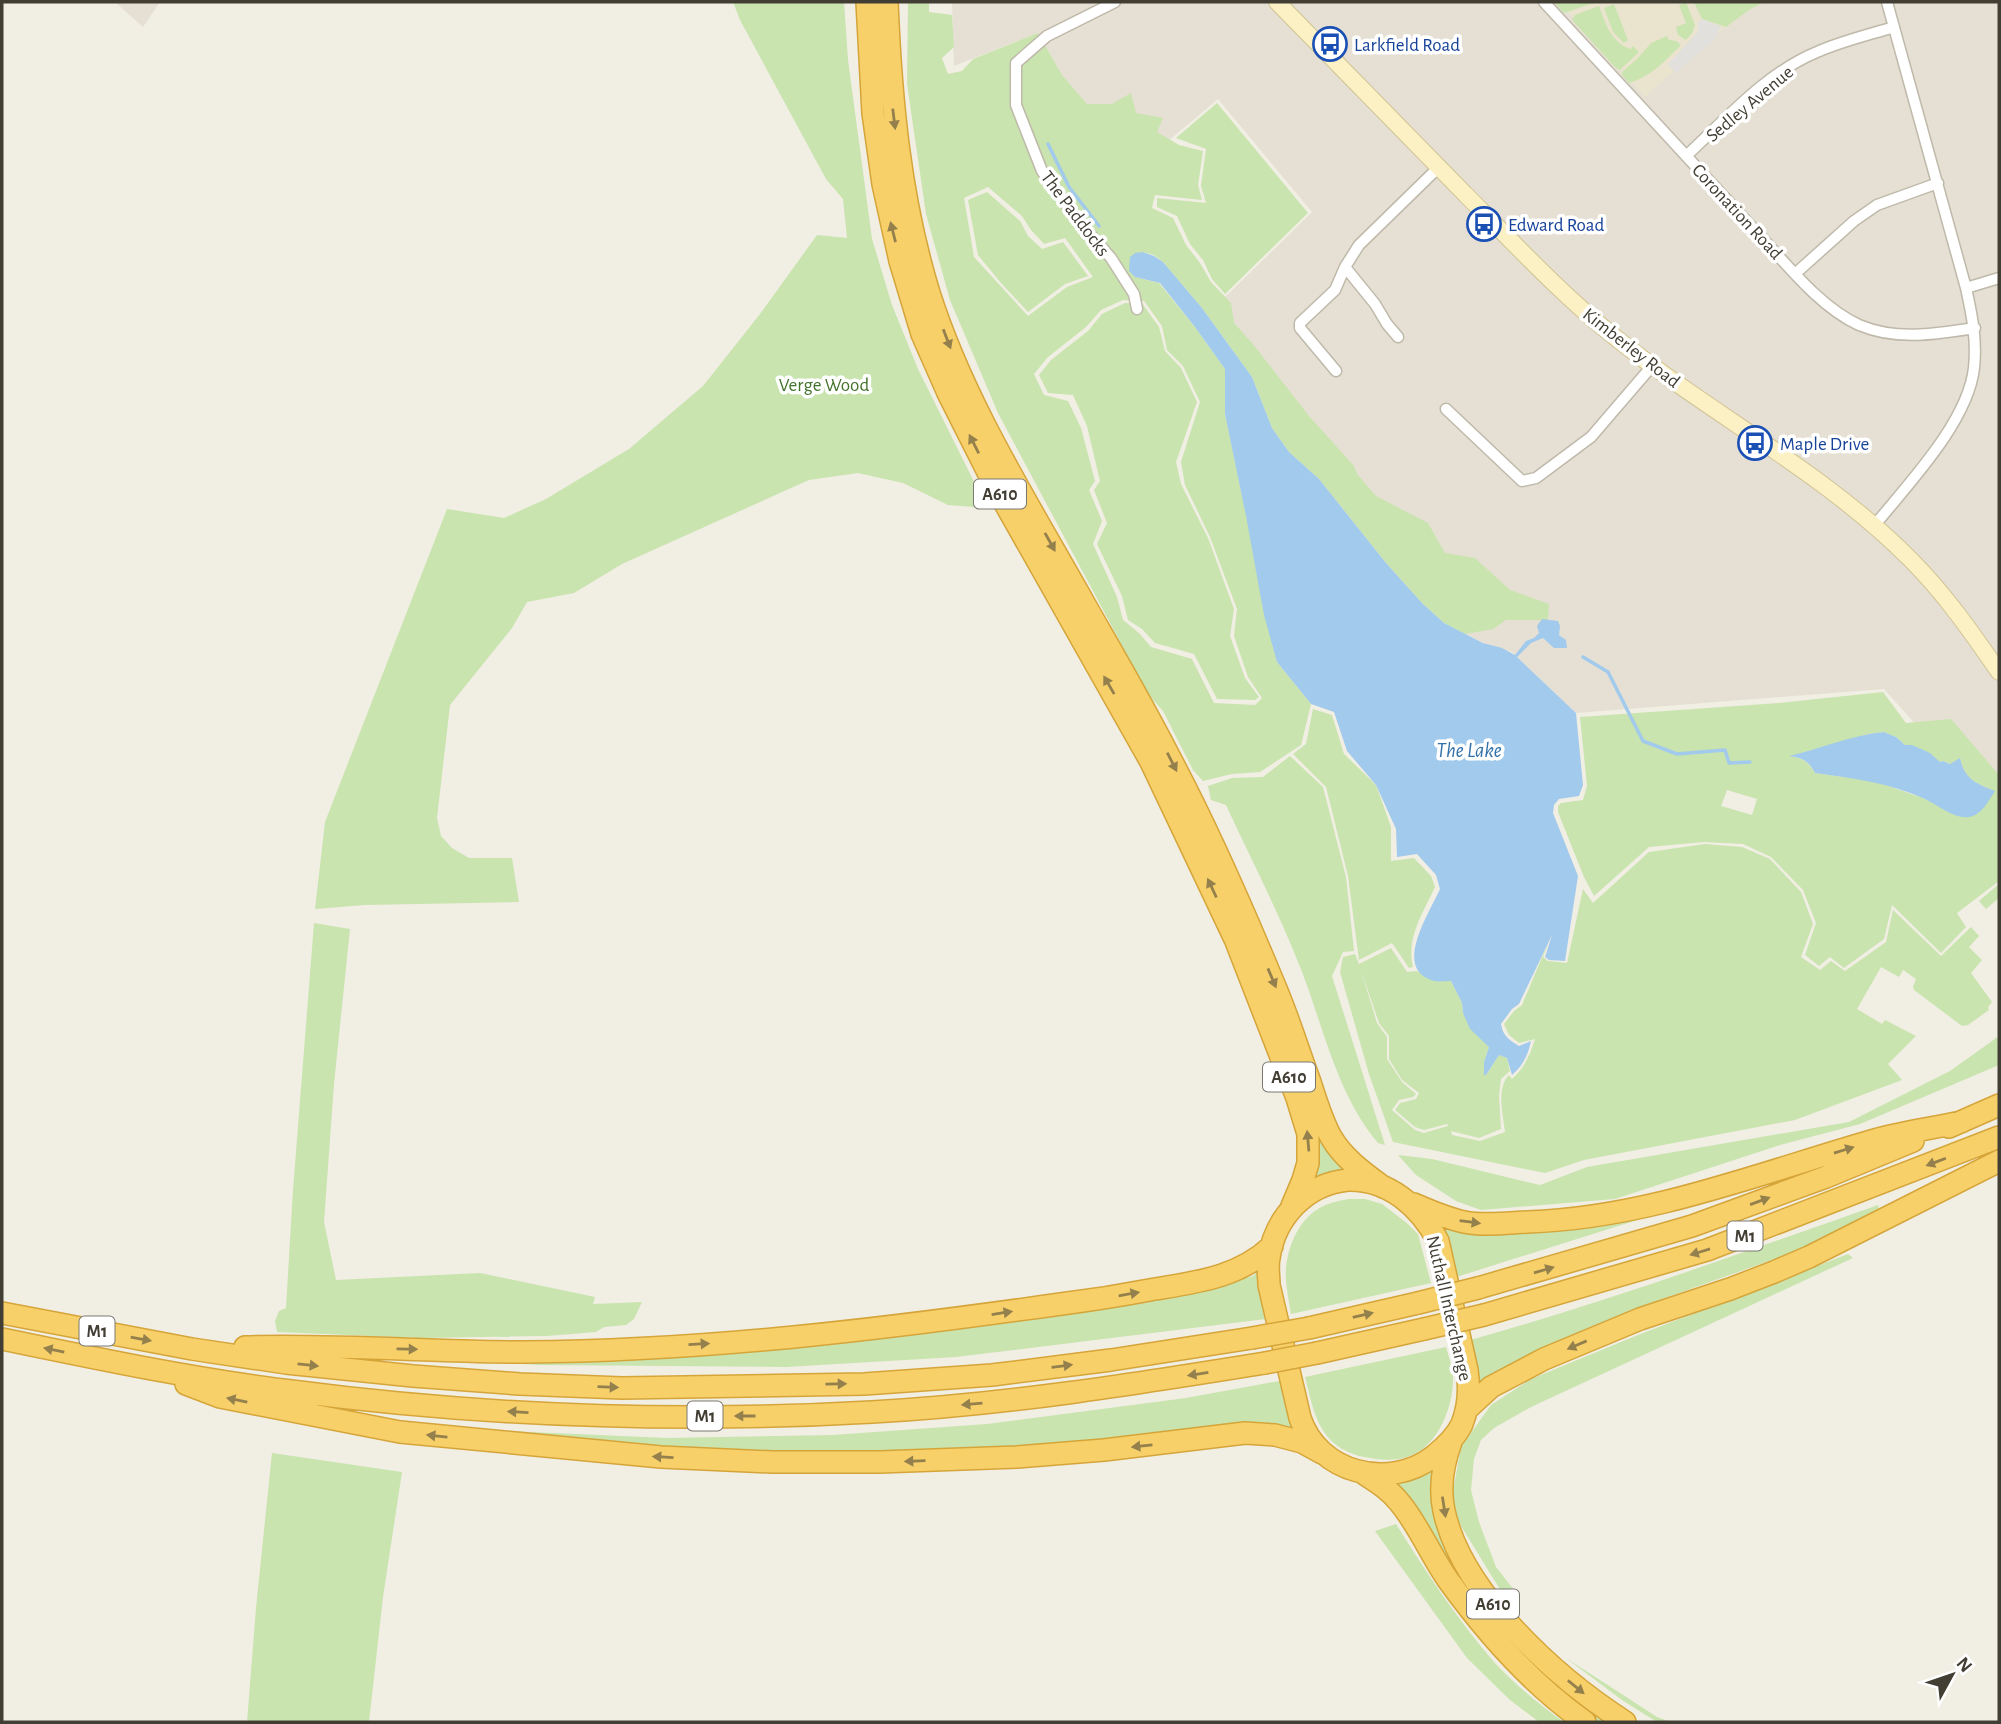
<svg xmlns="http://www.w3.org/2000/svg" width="2001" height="1724" font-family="'Alegreya Sans',sans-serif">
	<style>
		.residential { fill: #e5e0d3 }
		.education { fill: #eae4cf }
		.green { fill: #c9e4ae; fill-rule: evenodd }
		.parking { fill: #e2e0dc }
		.water { fill: #a2caec }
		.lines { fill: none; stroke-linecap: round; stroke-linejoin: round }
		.stream { stroke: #a2caec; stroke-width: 3.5 }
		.street-casing { stroke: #bfb9aa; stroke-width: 13 }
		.secondary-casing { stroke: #d0c396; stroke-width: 18 }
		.highway-casing { stroke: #d5a53a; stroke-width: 24 }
		.street { stroke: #fff; stroke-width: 10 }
		.secondary { stroke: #fcf1c4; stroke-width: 16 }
		.highway { stroke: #f7d06a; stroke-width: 21 }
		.highway-bridge-casing { stroke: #d5a53a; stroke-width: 24; stroke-linecap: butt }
		.highway-bridge { stroke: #f7d06a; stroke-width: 21 }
		.oneway { fill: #94804c }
		.labels { text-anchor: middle; stroke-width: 7; stroke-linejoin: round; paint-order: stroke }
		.shield { fill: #fff; stroke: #7b7871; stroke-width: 2 }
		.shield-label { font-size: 18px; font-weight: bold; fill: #433e34 }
		.transit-label { font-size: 19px; fill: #164399; stroke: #fff; text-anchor: start }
		.street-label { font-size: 19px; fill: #433e34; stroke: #fff }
		.park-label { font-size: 19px; fill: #42722b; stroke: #fff }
		.water-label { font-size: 21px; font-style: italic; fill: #3371a9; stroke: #fff }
	</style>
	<rect width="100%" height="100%" fill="#f1eee4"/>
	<path class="residential" d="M115,2h45l-17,25z
		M952,2h1047v815l-115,-128 -308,24 -64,-61 -28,-9 -40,-20 -229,-316 97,-95 -94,-113 -89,75 -67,-99 -24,-42 -84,33z"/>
	<path class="education" d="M1559,2h205l-15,8 -54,41 -50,46z"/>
	<path class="green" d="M733,2h111l4,58 24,179 20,66 26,64 69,139 -39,-3 -45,-22 -45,-10 -49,7 -187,84 -48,29 -47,9 -15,26 -62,77 -13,113 4,18 11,12 17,10h43l7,44 -154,3 -50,4 10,-87 122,-313 57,9 42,-19 83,-50 74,-63 57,-72 57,-79 30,3 -4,-39 -17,-20 -86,-159z
		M908,2h21v10l23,3 2,32 -12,11 6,16 14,-3 11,-12 65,-26 24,42 25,29h25l19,-11 5,20 27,5 -6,14 22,13 24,6 -5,34 4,15 -47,-5 -3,13 21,10 13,27 14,18 11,19 20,21 3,20 18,20 57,73 45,50 3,8 19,22 52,27 17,30 30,5 35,32 39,14 -1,16h-42l-13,9 -28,5 -21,-11 -22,-20 -36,-40 -67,-84 -30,-27 -17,-24 -20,-51 -50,-69 -39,-46 -9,-7 -11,-3 -8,25 24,6 36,44 30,42v45l52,248 34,42 -10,41 -41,27 -28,2 -29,7 -10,-11 -30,-59 -15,-17 -150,-281 -48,-113 -24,-86 -19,-130zM988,187l34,29 9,14 13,14 21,-6 28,39 -26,10 -39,29 -54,-59 -10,-59zM1123,300l21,1 18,25 5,24 16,16 17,36 -19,60 4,23 25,52 27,72 -3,27 14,41 14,21 -7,7 -41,-2 -22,-44 -41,-12 -12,-14 -16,-13 -6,-23 -24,-53 9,-23 -13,-31 6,-9 -14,-53 -13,-27 -24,-6 -10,-21 14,-17 38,-30 15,-17z
		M1554,2h43l-33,11z
		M1686,2l9,23 -3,8 -6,7 -8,-5 -2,-8 10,-4 -7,-18z
		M1694,2h70l-15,8 -23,17 -24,-8z
		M1614,4l14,36 -4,3 -11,-11 -9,-24z
		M1599,6c7,18 12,37 32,43l2,-3 6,6 -19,18 -4,-2 -44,-48 3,-5z
		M1667,36l2,4 7,1 5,4c-16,16 -29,31 -52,38l-7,-8v-3l16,-14 13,-15z
		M1217,103l91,110 -83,81 -13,-15 -9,-19 -13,-16 -13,-28 -20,-9v-9l49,5 -5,-17 5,-37 -30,-11z
		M987,192l33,29 8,15 14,13 21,-7 25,34 -23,8 -37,28 -27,-29 -23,-28 -10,-55z
		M1125,303h17l17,24 6,24 16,17 16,34 -21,60 5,22 27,54 26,71 -4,27 15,42 14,19 -4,3 -38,-1 -23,-45 -39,-11 -13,-14 -14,-9 -6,-24 -25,-52 10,-21 -13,-33 6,-9 -13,-55 -14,-31 -25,-2 -9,-18 12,-15 37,-29 14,-17z
		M1883,692l23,31 45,-4 48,56v106l-42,32 9,14 -25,26 -49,-48 -8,34 -40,29 -14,-11 -11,9 -14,-11 11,-32 -13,-33 -32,-33 -28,-13 -39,-2 -55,5 -55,49 -10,-19 -26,-65v-6l3,-3 22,-3 4,-14 -7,-69 199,-14zM1884,732l12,5 9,8h7l28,17 3,-1 7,3 10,-6c5,22 16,25 35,33l-43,22 -29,-15 -49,-17 -59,-8c-7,-12 -12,-14 -24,-17l78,-22zM1727,790l30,9 -5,16 -31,-9z
		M1313,709l19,6 12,39 32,31 15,42v34l23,-3 17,18 4,11c-12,26 -29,51 -22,80l-4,1 -17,-25 -33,17 -11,-84 -22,-89 -33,-33 13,-10z
		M1290,756l33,31 23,90 8,74 -11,1 -11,24 53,169 -7,-2c-44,-52 -56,-125 -82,-186 -21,-52 -47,-102 -70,-152l-15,-5 -3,-14 24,-8 31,-1z
		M1705,844l37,3 28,12 31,33 12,32 -12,33 19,13 11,-9 14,10 41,-29 7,-32 48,46 30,-29 8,9 -10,11 13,13 -11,13 21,29 -4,5 1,3 -21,15 -6,1 -48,-36 -1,-3 3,-8 -13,-9 -4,7 -18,-10 -24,42 25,15 3,-4 31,16 -28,28 14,16 -107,40 -211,40 -39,13 -152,-31 -24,-68 -29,-102 3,-15 12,-3 4,10 32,-16 16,24 10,-1 17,10h17l11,22 1,10 26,34 -5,15 2,13 13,-20 8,3 3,13 -9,8 -2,17 2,33 -22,9 -28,-7 1,4 28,6 25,-9c-2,-17 -9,-44 4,-57l3,4c13,-12 18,-24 23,-40l-16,4 -10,-8 -5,-11 10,-13 8,-6 28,-67 -7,19 5,4 19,2 16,-74 10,14 56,-51zM1361,970l18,53 10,13v23l13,21 17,13 -3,6 -16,4 -5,7 20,17 9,3 23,-6 1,2 -24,7 -9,-3 -23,-20 7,-10 14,-3 3,-3 -14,-12 -15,-23v-22l-10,-14z
		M1999,884v14l-13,11 -7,-8z
		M314,923l36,6 -16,155 -10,138 12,58 144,-7 115,24 -2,7 49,-2 -8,17 -8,6 -22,2 -8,5 -49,4 -127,2 -143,-6 -2,-11 4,-10 7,-3 7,-118z
		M1999,1036v29l-139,59 -80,21 -165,54 -134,11 -25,-9 -40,-26 -18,-20 34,4 108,26 47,-18 262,-45 101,-51z
		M1316,1128c9,20 18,33 35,46l-43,13z
		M1349,1199h16l17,5 26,20 10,10 13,49 -140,31c-2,-11 -4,-22 -5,-33 -2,-25 9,-58 32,-72 9,-6 20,-8 31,-10z
		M1878,1205l1,5 -65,35 -166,59 -70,29 -76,36 -27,17 -8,-45c139,-39 275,-88 411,-136z
		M1653,1215l-203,64 -13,-53 31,5 54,1z
		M1848,1254l5,4 -322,149 -37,21 -13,12 -7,19 -3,31 8,32 17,45 18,23 -10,6 -54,-88 11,-61 30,-42 40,-26 107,-44z
		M1263,1266l11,52 -318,39 -170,10 -248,-2 -86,-6 719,-65 82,-18z
		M1446,1347c3,11 7,21 7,32 0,27 -14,65 -41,76 -15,7 -33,5 -48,2 -15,-3 -31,-11 -40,-25 -11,-16 -14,-37 -19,-55z
		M1285,1380l18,57 -298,13 -173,6 -99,-4 -196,-14 -55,-8 185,8 166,-3 154,-11 199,-26z
		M272,1453l130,19 -19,125 -14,125h-122l9,-114z
		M1434,1462l-3,24 2,26 6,21 11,22 85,109 21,21 53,37h-13l-38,-28 -85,-90 -59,-102 -14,-16 -11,-8z
		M1396,1524c30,48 61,95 98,138 20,22 46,43 70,60h-25l-29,-22 -43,-42 -92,-127z
		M1566,1658l91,59 14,5h-14l-35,-22z"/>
	<path class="parking" d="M1702,19l19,7 -6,13 -39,34 -8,-9 30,-32v-10z"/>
	<path class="water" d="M1143,252l11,4 9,6 39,46 50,69 20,51 17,24 30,27 67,84 36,40 22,20 39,20 19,5 13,7 11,-14 8,-3 5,-5 -2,-7 5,-7 16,2 2,5 -1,9 7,5 1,8h-13l-11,-10 -12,5 -14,14 59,56 7,72 -4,11 -20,3 -5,6 -1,8 25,63 -13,85 -16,-1 -4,-3 7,-22 -33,69 -7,5 -11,15c2,12 8,16 18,22l12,-5c-3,14 -8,25 -19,34l-5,-17 -8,-3 -13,20h-2v-13l5,-15 -19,-18 -7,-16 -1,-10 -11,-22c-5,0 -12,1 -17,0 -43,-11 -4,-69 6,-92l-4,-14 -19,-21 -20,3 -1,-28 -20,-44 -29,-34 -13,-39 -23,-8 -34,-42 -13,-47 -18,-99 -21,-102v-45l-30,-42 -35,-44 -25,-6 -6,-6 1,-14 5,-4z
		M1884,732l12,5 9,8h7l18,8 10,9 3,-1 7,3 10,-6c4,21 17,26 35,33 -6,9 -13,24 -26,26 -15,2 -31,-12 -44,-18 -35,-16 -72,-21 -110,-26 -7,-13 -13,-15 -26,-17 31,-7 63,-21 95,-24z"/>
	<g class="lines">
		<path class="stream" d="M1048,144l21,43 30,39
			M1583,657l25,15 35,69 34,13 48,-4 4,13 21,-1"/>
		<g class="street-casing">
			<path id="street" d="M1115,2l-68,34 -31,27v42l26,66 35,48 34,39 23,36 3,15
				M1544,2c69,74 137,149 206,223 32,33 67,81 109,100 38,16 77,9 116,3
				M1686,156c40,-37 80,-83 131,-104 25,-11 51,-17 77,-25
				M1345,267l30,37 12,20 11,13
				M1796,273l58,-52 23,-16 61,-22
				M1966,288l33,-10
				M1336,371l-36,-43v-5l35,-33 10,-23 14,-22 80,-78
				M1446,409l76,72 14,-3 55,-41 61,-71
				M1874,526c34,-42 94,-104 100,-158 3,-28 -2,-53 -8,-80l-79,-286"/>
		</g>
		<g class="secondary-casing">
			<path id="secondary" d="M1277,2c63,65 126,129 189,193 47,47 93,97 145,139 97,79 212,137 300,226 34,34 61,73 88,112"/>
		</g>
		<g class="highway-casing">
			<path id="highway" d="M867,2l6,111 10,71 17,77 22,73 26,59 46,91 157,278 84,177 62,159 11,36v29l-5,17 -11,26
				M887,2c4,99 13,196 42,291 35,110 99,210 155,310 29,51 59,102 86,155 39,73 72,149 104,226 14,32 24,66 36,98 6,19 12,39 21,55 12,21 33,36 52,50
				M1949,1127l50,-22
				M1348,1180c41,-1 72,27 90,61l29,129c3,19 2,36 -5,54 -6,13 -17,23 -28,32 -45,35 -116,17 -134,-38l-31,-133c0,-9 -2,-18 0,-27 6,-41 37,-74 79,-78z
				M1414,1204c16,7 32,14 50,18 20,4 43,1 64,0 121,-4 234,-50 350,-83 27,-7 55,-11 83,-17
				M1478,1288l214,-62 134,-49 87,-36
				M2,1313l190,36 94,14 127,13 107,8 102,4 242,-4 128,-9 119,-15 141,-22
				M1484,1315l223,-65 292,-113
				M1309,1328l109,-25
				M2,1339c96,20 192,40 289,52 192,25 387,32 581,21 132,-7 263,-28 393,-49
				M245,1347c93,-3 187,5 280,5 180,-1 359,-23 536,-48 32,-4 63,-9 94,-15 43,-7 84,-12 117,-43
				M1317,1353l107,-24
				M186,1384l34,13 180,35 261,25 111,5h108l137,-5 87,-7 141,-17 30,2 27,7 20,11
				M1466,1410l25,-23 53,-28 96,-40 90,-30 44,-17 35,-15 190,-96
				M1451,1442c-8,22 -12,46 -7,69 18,83 113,167 181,211
				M1363,1473c14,9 27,17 37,30 19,23 31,53 48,77 39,54 83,104 137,142"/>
		</g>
		<use href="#street" class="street"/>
		<use href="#secondary" class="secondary"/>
		<use href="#highway" class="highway"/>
		<g class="highway-bridge-casing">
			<path id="highway-bridge" d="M1418,1303l60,-15
				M1424,1329l60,-14
				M1252,1338l57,-10
				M1265,1363l52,-10"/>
		</g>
		<use href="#highway-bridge" class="highway-bridge"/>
	</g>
	<defs><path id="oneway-solid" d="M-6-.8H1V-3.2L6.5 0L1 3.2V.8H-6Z" transform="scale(1.75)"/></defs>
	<g class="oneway">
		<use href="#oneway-solid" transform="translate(894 119) rotate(83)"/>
		<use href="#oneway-solid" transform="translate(893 232) rotate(-104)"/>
		<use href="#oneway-solid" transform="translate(947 339) rotate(69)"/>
		<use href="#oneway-solid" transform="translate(974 444) rotate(-117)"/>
		<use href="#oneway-solid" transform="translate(1050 542) rotate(61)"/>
		<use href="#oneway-solid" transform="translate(1109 685) rotate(-120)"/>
		<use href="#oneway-solid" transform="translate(1172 762) rotate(63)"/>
		<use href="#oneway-solid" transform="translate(1212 888) rotate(-115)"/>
		<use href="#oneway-solid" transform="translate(1272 978) rotate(67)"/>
		<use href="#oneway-solid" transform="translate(1308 1141) rotate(-95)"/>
		<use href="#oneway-solid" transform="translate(1844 1150) rotate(-17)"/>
		<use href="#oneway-solid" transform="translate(1936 1162) rotate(159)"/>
		<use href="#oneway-solid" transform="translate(1760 1201) rotate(-20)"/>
		<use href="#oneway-solid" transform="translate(1470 1222) rotate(7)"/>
		<use href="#oneway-solid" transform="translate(1700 1252) rotate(163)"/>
		<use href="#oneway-solid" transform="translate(1544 1270) rotate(-16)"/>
		<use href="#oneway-solid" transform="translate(1129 1294) rotate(-10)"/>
		<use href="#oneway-solid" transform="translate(1002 1313) rotate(-9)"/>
		<use href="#oneway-solid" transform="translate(1363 1315) rotate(-13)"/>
		<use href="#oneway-solid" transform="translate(141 1339) rotate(10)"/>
		<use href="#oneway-solid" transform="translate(699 1344) rotate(-3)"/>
		<use href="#oneway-solid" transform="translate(1577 1345) rotate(157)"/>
		<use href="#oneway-solid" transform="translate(407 1349) rotate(1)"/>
		<use href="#oneway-solid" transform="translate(54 1350) rotate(-168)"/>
		<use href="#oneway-solid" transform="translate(308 1365) rotate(6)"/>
		<use href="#oneway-solid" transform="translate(1062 1366) rotate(-7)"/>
		<use href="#oneway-solid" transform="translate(1198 1374) rotate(171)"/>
		<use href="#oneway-solid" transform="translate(836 1384) rotate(-1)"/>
		<use href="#oneway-solid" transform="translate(608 1387) rotate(2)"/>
		<use href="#oneway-solid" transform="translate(237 1400) rotate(-169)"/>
		<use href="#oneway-solid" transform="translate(972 1404) rotate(175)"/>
		<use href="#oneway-solid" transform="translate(518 1412) rotate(-177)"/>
		<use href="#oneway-solid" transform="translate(745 1416) rotate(180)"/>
		<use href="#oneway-solid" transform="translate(437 1436) rotate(-174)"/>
		<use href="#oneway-solid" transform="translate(1142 1446) rotate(174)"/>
		<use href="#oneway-solid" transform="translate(663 1457) rotate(-177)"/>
		<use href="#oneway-solid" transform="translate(915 1461) rotate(178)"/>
		<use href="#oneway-solid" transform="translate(1444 1507) rotate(81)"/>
		<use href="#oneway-solid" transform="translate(1576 1687) rotate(39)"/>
	</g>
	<defs>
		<g id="bus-ring" transform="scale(1.75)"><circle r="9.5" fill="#fff" stroke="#1a4fb4" stroke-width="1.5"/><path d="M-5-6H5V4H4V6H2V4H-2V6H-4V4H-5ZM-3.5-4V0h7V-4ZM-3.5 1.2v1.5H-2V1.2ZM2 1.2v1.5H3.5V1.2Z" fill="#1a4fb4"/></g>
	</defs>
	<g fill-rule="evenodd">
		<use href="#bus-ring" x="1330" y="44"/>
		<use href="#bus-ring" x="1484" y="224"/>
		<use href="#bus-ring" x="1755" y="443"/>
	</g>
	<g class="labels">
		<g class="shield">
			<rect x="974" y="479.5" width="52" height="29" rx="5"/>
			<rect x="1263" y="1062.5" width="52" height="29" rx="5"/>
			<rect x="1727.5" y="1221.5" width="35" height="29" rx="5"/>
			<rect x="79.5" y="1316.5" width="35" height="29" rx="5"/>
			<rect x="687.5" y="1401.5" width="35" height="29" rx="5"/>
			<rect x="1467" y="1589.5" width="52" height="29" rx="5"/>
		</g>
		<g class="shield-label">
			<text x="1000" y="500">A610</text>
			<text x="1289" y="1083">A610</text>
			<text x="1745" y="1242">M1</text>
			<text x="97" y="1337">M1</text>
			<text x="705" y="1422">M1</text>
			<text x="1493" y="1610">A610</text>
		</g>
		<g class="transit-label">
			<text x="1354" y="51">Larkfield Road</text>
			<text x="1508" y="231">Edward Road</text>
			<text x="1780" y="450">Maple Drive</text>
		</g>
		<g class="street-label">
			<text transform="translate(1749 103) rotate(-40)" y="7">Sedley Avenue</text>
			<text transform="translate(1738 211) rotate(47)" y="7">Coronation Road</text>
			<text transform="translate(1076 213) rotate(53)" y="7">The Paddocks</text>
			<text transform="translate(1632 347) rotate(38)" y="7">Kimberley Road</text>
			<text transform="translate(1450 1308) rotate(77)" y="7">Nuthall Interchange</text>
		</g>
		<g class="park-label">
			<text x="824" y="391">Verge Wood</text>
		</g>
		<g class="water-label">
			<text x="1469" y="757">The Lake</text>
		</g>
	</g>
	<rect width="2001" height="1724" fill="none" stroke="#433e34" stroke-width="7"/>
	<g transform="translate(1952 1675) rotate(50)" stroke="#ffffff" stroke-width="5" paint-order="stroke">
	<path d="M0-5L12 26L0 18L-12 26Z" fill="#433e34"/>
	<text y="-10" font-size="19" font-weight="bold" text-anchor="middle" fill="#433e34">N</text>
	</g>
</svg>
